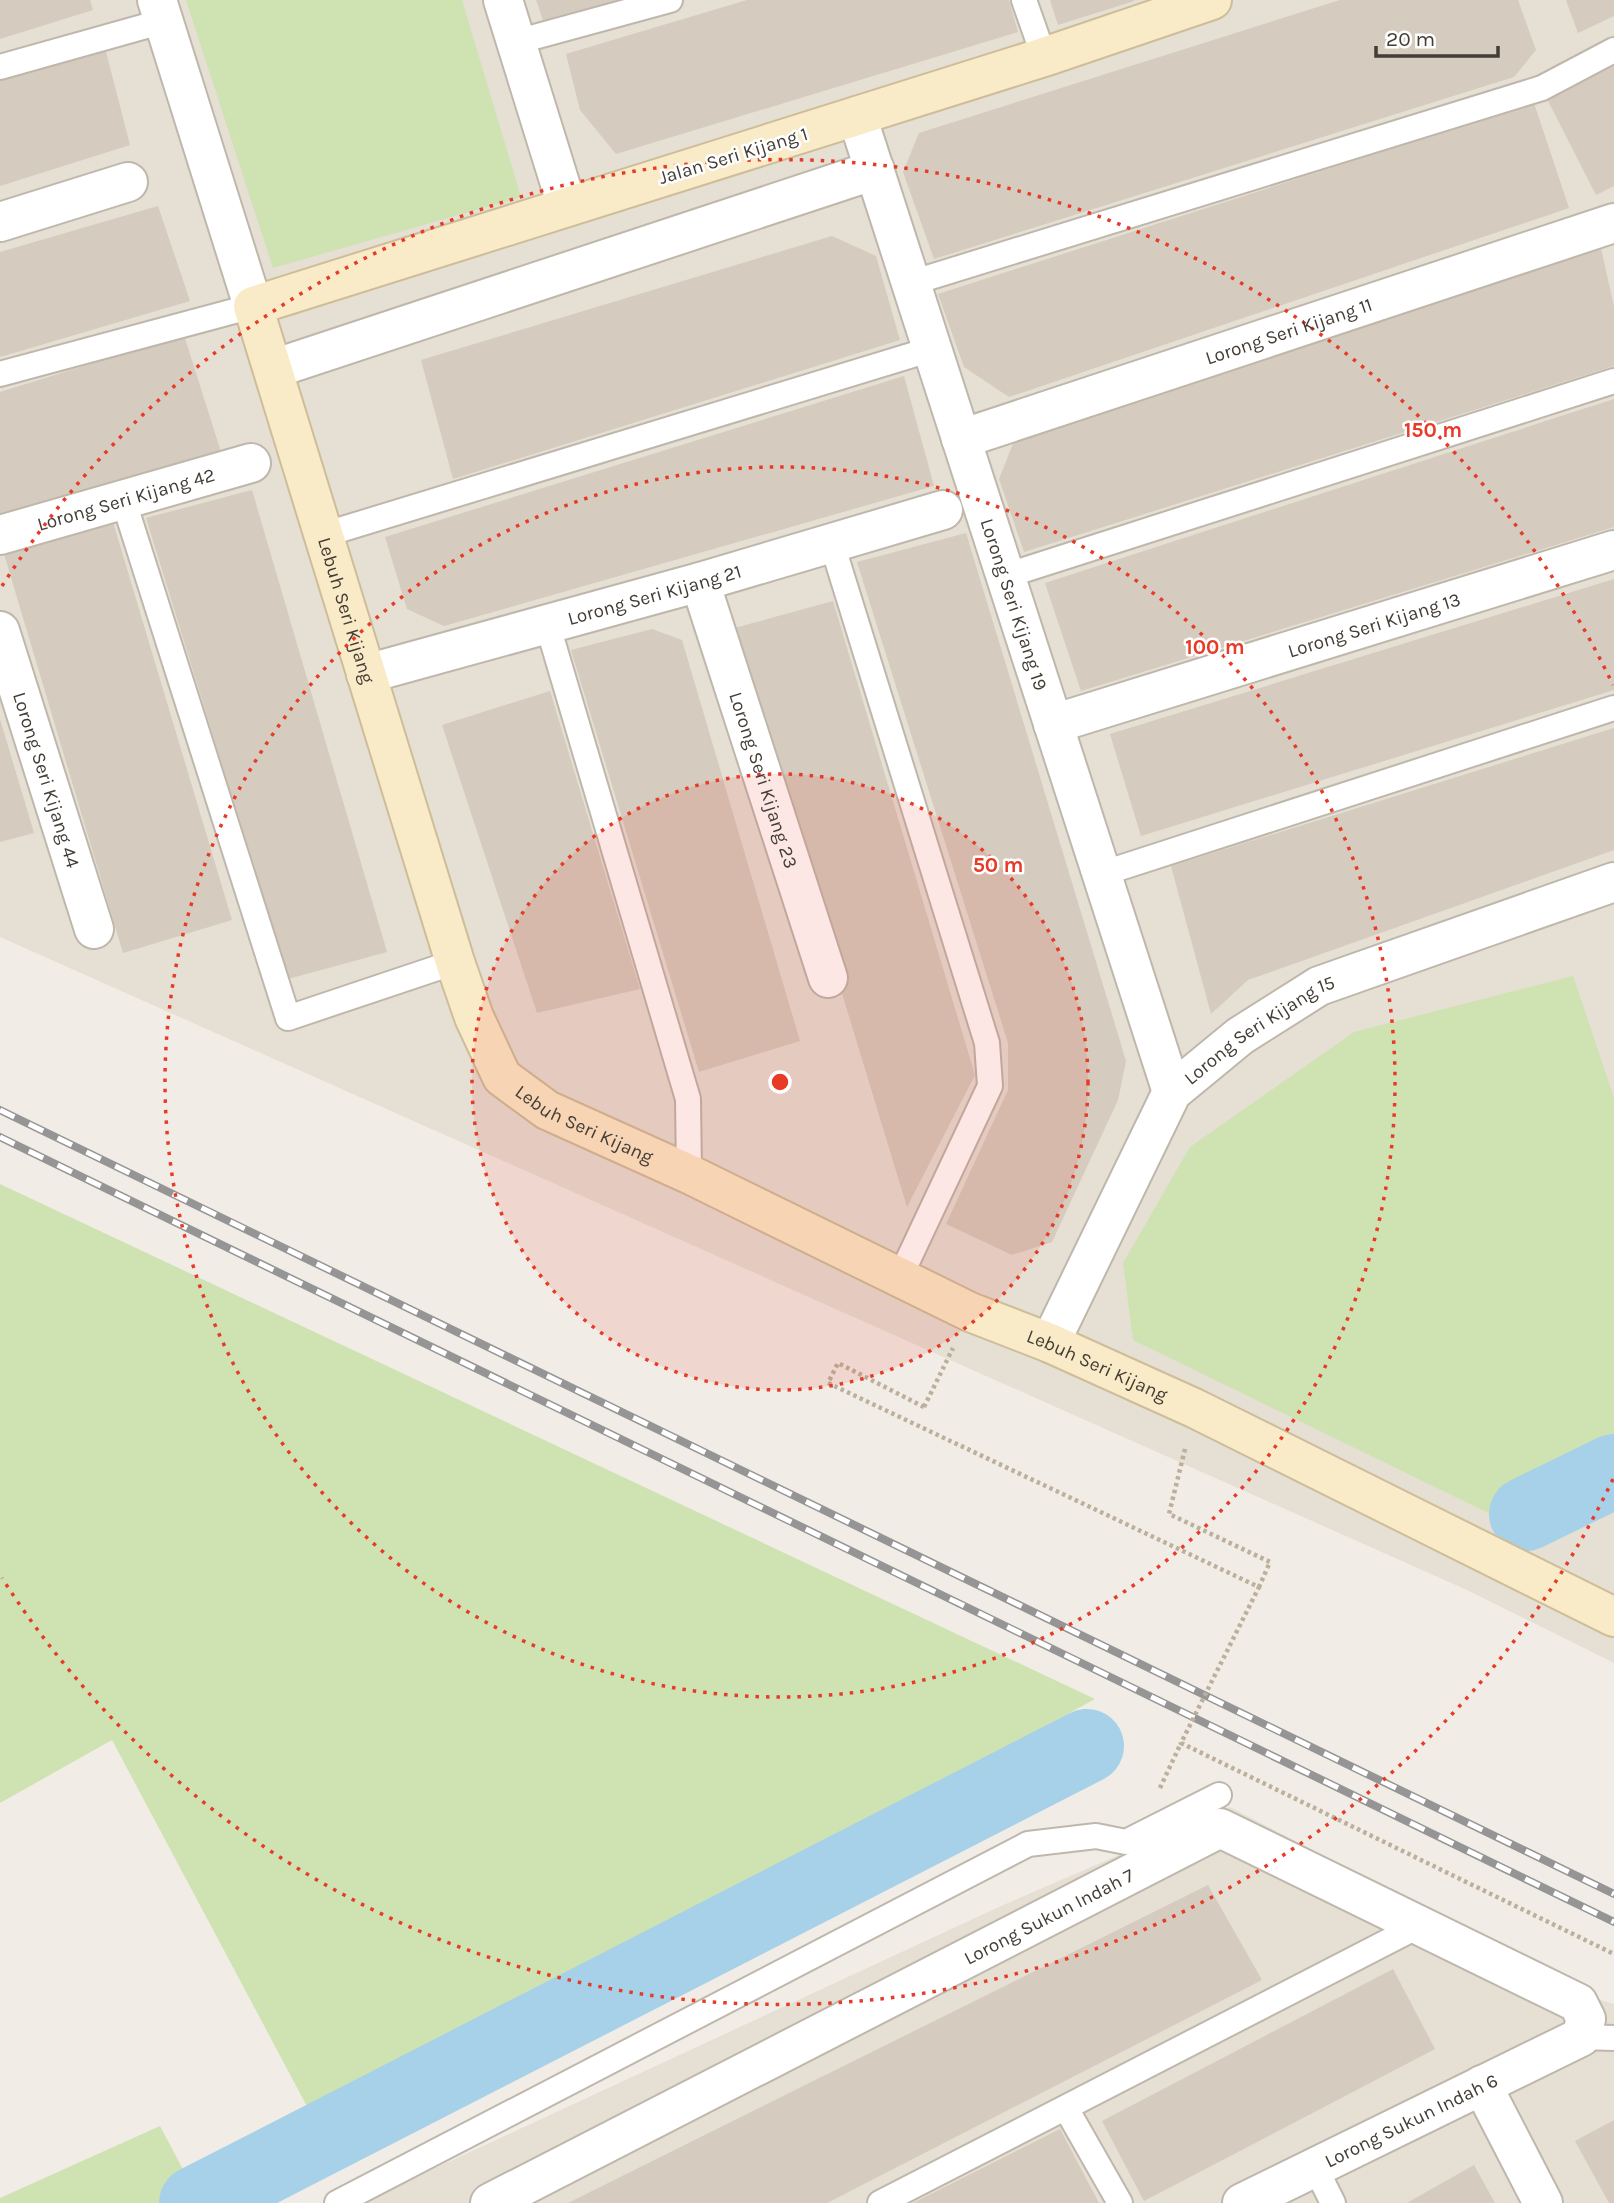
<svg xmlns="http://www.w3.org/2000/svg" width="1614" height="2203" font-family="Karla,sans-serif">
	<style>
		.residential { fill: #e5dfd4 }
		.green { fill: #cfe2b2 }
		.lines { fill: none; stroke-linecap: round; stroke-linejoin: round }
		.river { stroke: #a7d1e9; stroke-width: 74 }
		.building { fill: #d5cbbf }
		.lane-casing { stroke: #bfb7ac; stroke-width: 28 }
		.street-casing { stroke: #bfb7ac; stroke-width: 42 }
		.secondary-casing { stroke: #cdbd99; stroke-width: 42 }
		.path { stroke: #bcaf9c; stroke-width: 4.5; stroke-dasharray: 3.5 3.5; stroke-linecap: butt }
		.lane { stroke: #fff; stroke-width: 24 }
		.street { stroke: #fff; stroke-width: 38 }
		.secondary { stroke: #faebc8; stroke-width: 38 }
		.rail-casing { stroke: #959595; stroke-width: 8 }
		.rail { stroke: #fff; stroke-width: 5; stroke-dasharray: 16; stroke-linecap: butt }
		.path-bridge { stroke: #bcaf9c; stroke-width: 4.5; stroke-dasharray: 3.5 3.5; stroke-linecap: butt }
		.ring { fill: none; stroke: #e73b27; stroke-width: 3.5; stroke-dasharray: 3.5 7 }
		.labels { text-anchor: middle; stroke-width: 5; stroke-linejoin: round; paint-order: stroke }
		.street-label { font-size: 19px; fill: #433d36; stroke: #fff }
		.centre { fill: #e73b27; stroke: #fff; stroke-width: 3.5 }
		.ring-label { font-size: 21px; text-anchor: middle; font-weight: bold; fill: #e73b27; stroke: #fff; stroke-width: 5; stroke-linejoin: round; paint-order: stroke }
	</style>
	<rect width="100%" height="100%" fill="#f1ede6"/>
	<path class="residential" d="M0,0h1614v1663l-147,-73 -1467,-653z
		M1230,1807l364,191 20,6v199h-1254l641,-297z"/>
	<path class="green" d="M186,0h276l59,197 -248,71z
		M1573,976l41,122v370l-105,55 -376,-183 -10,-77 67,-116 164,-115z
		M0,1184l1095,515 -777,428 -206,-387 -112,63z
		M160,2126l35,66 -24,11h-171v-5z"/>
	<g class="lines">
		<path class="river" d="M1526,1514l88,-43
			M196,2203l891,-457"/>
	</g>
	<path class="building" d="M0,0h90l3,10 -93,29z
		M536,0h92l-83,26z
		M747,0h262l9,32 -402,122 -36,-44 -14,-56z
		M1050,0h84v1l-76,24z
		M1340,0h178l18,50 -22,27 -580,182 -31,-87 16,-39z
		M1566,0h48v16l-36,17z
		M105,48l25,97 -130,41v-105z
		M1614,60v126l-18,9 -51,-100z
		M1534,103l35,105 -560,189 -45,-30 -26,-73z
		M158,206l32,95 -190,56v-105z
		M832,236l44,20 24,84 -447,139 -32,-119z
		M1601,248l13,59v59l-590,186 -25,-73 15,-38z
		M184,335l37,117 -221,62v-122z
		M904,376l30,110 -490,140 -37,-17 -22,-72z
		M1614,399v128l-533,164 -36,-108z
		M252,490l135,462 -99,27 -142,-461z
		M113,522l119,398 -109,33 -119,-399z
		M966,533l160,528 -8,39 -66,142 -40,13 -66,-31 62,-134v-47l-151,-481z
		M1614,579v111l-473,146 -31,-102z
		M833,601l142,474 -68,132 -176,-578z
		M652,629l30,11 118,401 -101,31 -128,-422z
		M550,691l90,298 -103,24 -95,-288z
		M0,719l34,114 -34,9z
		M1614,728v122l-366,130 -37,34 -40,-148z
		M1208,1885l54,95 -435,223h-259z
		M1393,1969l42,80 -291,152 -42,-80z
		M1614,2120v83h-5l-34,-62z
		M1060,2129l39,74h-186z
		M1474,2165l21,38h-88l21,-12z"/>
	<g class="lines">
		<g class="lane-casing">
			<path id="lane" d="M1024,0l20,57
				M516,42l154,-42
				M0,67l164,-46
				M911,283l631,-195 72,-38
				M0,374l253,-68
				M123,499l165,519 167,-56
				M323,535l609,-186
				M832,544l155,499 3,43 -90,191
				M1005,576l609,-195
				M547,623l141,476 1,75
				M1101,874l513,-166
				M1581,2037l33,1
				M1067,2110l53,93
				M1315,2167l18,36
				M337,2203l691,-359 68,-8 30,6 93,-47
				M880,2203l540,-278"/>
		</g>
		<g class="street-casing">
			<g id="street">
				<path d="M157,0l96,306"/>
				<path d="M503,0l64,206"/>
				<path id="s1" d="M857,116l315,976"/>
				<path d="M0,222l128,-40"/>
				<path d="M273,369l602,-199"/>
				<path id="s2" d="M961,439l653,-216"/>
				<path id="s3" d="M0,535l251,-72"/>
				<path id="s4" d="M700,582l128,396"/>
				<path id="s5" d="M0,631l94,298"/>
				<path id="s6" d="M366,674l334,-92 243,-72"/>
				<path id="s7" d="M1053,724l561,-174"/>
				<path id="s8" d="M1050,1343l122,-251 68,-56 79,-50 295,-104"/>
				<path d="M1482,2085l61,118"/>
				<path id="s9" d="M490,2203l730,-375 358,175 8,16 -5,18 -339,166"/>
			</g>
		</g>
		<g class="secondary-casing">
			<g id="secondary">
				<path id="s10" d="M1212,0l-168,57 -791,249 202,656 19,55 28,60 45,33 142,64 281,138 80,31 144,65 420,209"/>
			</g>
		</g>
		<path class="path" d="M924,1407l29,-59
			M1185,1449l-16,65 101,48 -11,25
			M1160,1788l21,-45"/>
		<use href="#lane" class="lane"/>
		<use href="#street" class="street"/>
		<use href="#secondary" class="secondary"/>
		<g class="rail-casing">
			<path id="rail" d="M0,1110l1614,784
				M0,1137l1614,785"/>
		</g>
		<use href="#rail" class="rail"/>
		<path class="path-bridge" d="M924,1407l-86,-44 -10,20 431,204 -78,156 433,211"/>
	</g>
	<circle cx="780" cy="1082" r="308" fill="#e73b27" fill-opacity=".12"/>
	<g class="ring">
		<circle cx="780" cy="1082" r="308"/>
		<circle cx="780" cy="1082" r="615"/>
		<path d="M1613 1479A923 923 0 0 1 2 1578M2 586A923 923 0 0 1 1613 685"/>
	</g>
	<g class="labels">
		<g class="street-label">
			<text transform="translate(733 155) rotate(-17)" y="7">Jalan Seri Kijang 1</text>
			<text dy="7" stroke="none"><textPath href="#s2" startOffset="345">Lorong Seri Kijang 11</textPath></text>
			<text dy="7" stroke="none"><textPath href="#s3" startOffset="131">Lorong Seri Kijang 42</textPath></text>
			<text dy="7" stroke="none"><textPath href="#s6" startOffset="299">Lorong Seri Kijang 21</textPath></text>
			<text dy="7" stroke="none"><textPath href="#s1" startOffset="513">Lorong Seri Kijang 19</textPath></text>
			<text dy="7" stroke="none"><textPath href="#s10" startOffset="1325">Lebuh Seri Kijang</textPath></text>
			<text dy="7" stroke="none"><textPath href="#s7" startOffset="336">Lorong Seri Kijang 13</textPath></text>
			<text dy="7" stroke="none"><textPath href="#s5" startOffset="156">Lorong Seri Kijang 44</textPath></text>
			<text dy="7" stroke="none"><textPath href="#s4" startOffset="208">Lorong Seri Kijang 23</textPath></text>
			<text dy="7" stroke="none"><textPath href="#s8" startOffset="387">Lorong Seri Kijang 15</textPath></text>
			<text dy="7" stroke="none"><textPath href="#s10" startOffset="1913">Lebuh Seri Kijang</textPath></text>
			<text dy="7" stroke="none"><textPath href="#s10" startOffset="2480">Lebuh Seri Kijang</textPath></text>
			<text dy="7" stroke="none"><textPath href="#s9" startOffset="628">Lorong Sukun Indah 7</textPath></text>
			<text transform="translate(1411 2120) rotate(-26)" y="7">Lorong Sukun Indah 6</text>
		</g>
	</g>
	<circle cx="780" cy="1082" r="10" class="centre"/>
	<g class="ring-label">
		<text x="1433" y="437">150 m</text>
		<text x="1215" y="654">100 m</text>
		<text x="998" y="872">50 m</text>
	</g>
	<path d="M1376 46v10h122v-10" fill="none" stroke="#433d36" stroke-width="3.5"/>
	<text x="1386" y="46" font-size="21" fill="#433d36" stroke="#ffffff" stroke-width="5" paint-order="stroke">20 m</text>
</svg>
